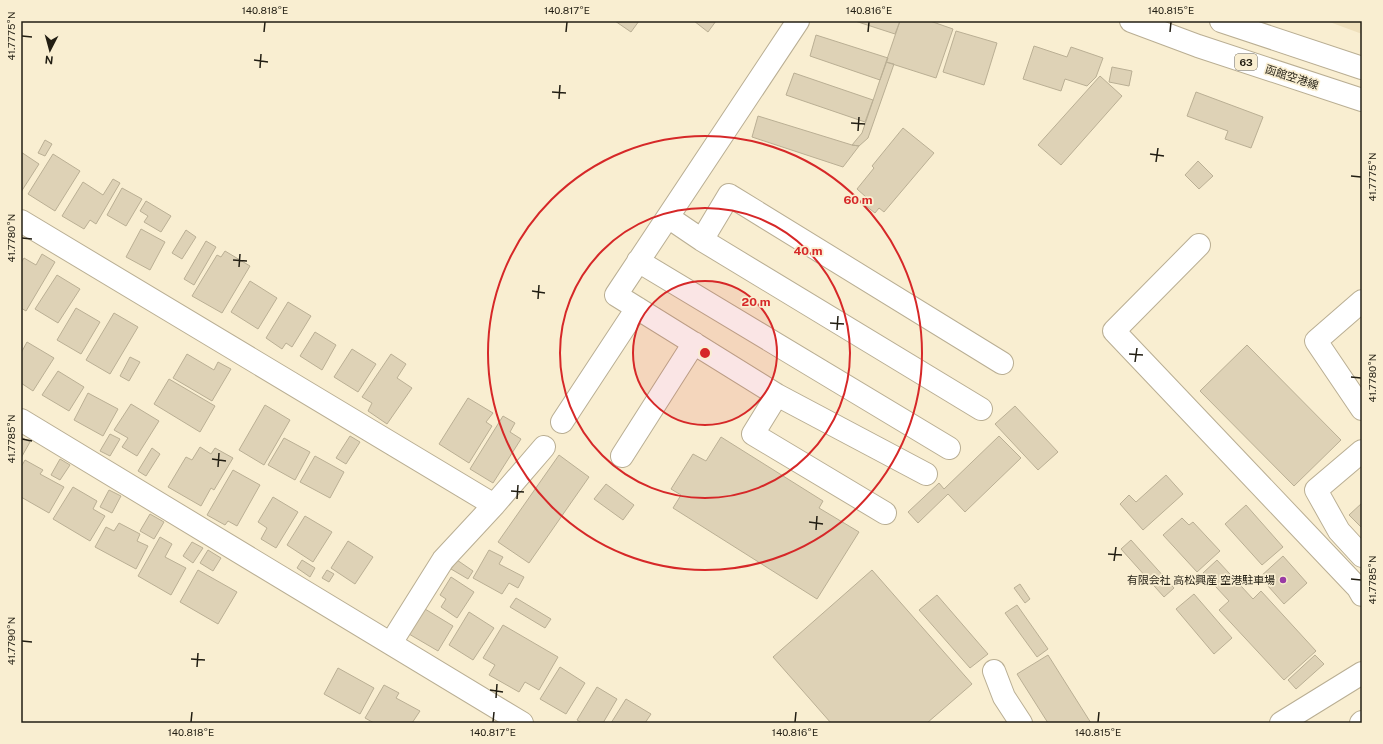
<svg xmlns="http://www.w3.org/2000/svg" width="1383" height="744" font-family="'Public Sans','Noto Sans JP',sans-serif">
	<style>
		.built { fill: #efe0bc }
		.building { fill: #ded2b6; stroke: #baaf94 }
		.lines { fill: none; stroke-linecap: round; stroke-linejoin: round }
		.minor-casing { stroke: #b9ae93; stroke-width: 24 }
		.major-casing { stroke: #b9ae93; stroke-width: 24 }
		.minor { stroke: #fff; stroke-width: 22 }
		.major { stroke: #fff; stroke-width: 22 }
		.ticks { fill: none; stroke: #221e13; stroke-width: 1.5 }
		.ring { fill: none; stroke: #d62828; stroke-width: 2 }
		.poi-dot { fill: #993ba5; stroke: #f9eed1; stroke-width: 1.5 }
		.labels { text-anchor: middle; stroke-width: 3.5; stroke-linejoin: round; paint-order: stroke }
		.shield { fill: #f9eed1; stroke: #625c4c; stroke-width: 1 }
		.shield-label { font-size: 10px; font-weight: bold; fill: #221e13 }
		.street-label { font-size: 11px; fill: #221e13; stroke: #f9eed1 }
		.poi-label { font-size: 11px; fill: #221e13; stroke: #f9eed1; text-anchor: end }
		.centre { fill: #d62828; stroke: #f9eed1; stroke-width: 2 }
		.ring-label { font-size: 12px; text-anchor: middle; font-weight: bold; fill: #d62828; stroke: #f9eed1; stroke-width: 3.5; stroke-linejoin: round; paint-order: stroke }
		.neatline { fill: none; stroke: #221e13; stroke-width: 1.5 }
		.ticks-label { font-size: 10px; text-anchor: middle; fill: #221e13 }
	</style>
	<rect width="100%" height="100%" fill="#f9eed1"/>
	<path class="built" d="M1327,21h35v13z"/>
	<path class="building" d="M615,21h24l-8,11z
		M694,21h22l-8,11z
		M855,21h45l-5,13z
		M900,21h30l23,8 -17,49 -50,-16z
		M956,31l41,12 -13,42 -41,-13z
		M816,35l72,23 -8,22 -70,-24z
		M1034,46l33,11 4,-10 32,11 -7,19 -9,9 -22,-7 -4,12 -38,-12z
		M886,62l8,2 -26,74 -9,8 -7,-1 10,-12z
		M1112,67l20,4 -3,15 -20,-4z
		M794,73l79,27 -8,22 -79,-27z
		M1100,76l22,20 -61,69 -23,-20z
		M1196,92l67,25 -12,31 -26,-9 3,-8 -41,-15z
		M758,116l94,29 7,1 -16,21 -91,-30z
		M903,128l31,25 -50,59 -5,-4 -4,5 -14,-11 5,-5 -9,-8 17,-21 -2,-2z
		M45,140l7,4 -7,12 -7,-3z
		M21,152l18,12 -18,28z
		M53,154l27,17 -25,40 -27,-17z
		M1198,161l15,15 -14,13 -14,-14z
		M113,179l7,4 -24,41 -6,-4 -6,9 -22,-13 21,-34 20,13z
		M122,188l20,11 -16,27 -19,-11z
		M146,201l25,15 -10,16 -17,-10 4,-6 -8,-5z
		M141,229l24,13 -15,28 -24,-13z
		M186,230l10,7 -14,22 -10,-6z
		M206,241l10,6 -22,38 -10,-6z
		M225,251l25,15 -28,47 -30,-17 25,-41 4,2z
		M42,254l13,8 -29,49 -5,-3v-45l3,-5 12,7z
		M57,275l23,14 -22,34 -23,-14z
		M250,281l27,17 -19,31 -27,-17z
		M288,302l23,14 -19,31 -6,-4 -4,6 -16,-11z
		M76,308l24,14 -19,32 -24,-14z
		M114,313l24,14 -28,47 -24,-14z
		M315,332l21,13 -14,25 -22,-14z
		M27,342l27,16 -21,33 -12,-8v-30z
		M1247,345l94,95 -47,46 -94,-95z
		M352,349l24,15 -18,28 -24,-15z
		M187,354l27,16 4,-8 13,7 -19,32 -39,-23z
		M391,354l15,10 -9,14 15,10 -25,36 -19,-13 4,-8 -10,-6z
		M130,357l10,5 -11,19 -9,-5z
		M58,371l26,16 -15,24 -27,-16z
		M169,379l46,27 -15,26 -46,-28z
		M88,393l30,16 -15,27 -29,-16z
		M468,398l25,15 -7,9 6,4 -23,37 -30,-19z
		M131,404l28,17 -22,35 -15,-9 6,-9 -14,-8z
		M265,405l25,15 -26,45 -25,-15z
		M1015,406l43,46 -20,18 -43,-46z
		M503,416l12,7 -5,9 11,7 -28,44 -23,-14z
		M110,434l10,5 -10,17 -10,-5z
		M350,436l10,6 -14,22 -10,-6z
		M999,436l22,22 -56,54 -17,-18 -30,29 -10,-11 31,-29 5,6z
		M21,437l9,5 -9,16z
		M721,437l102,64 -4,7 40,24 -42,67 -144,-91 8,-13 -10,-6 22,-35 13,7z
		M284,438l26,14 -15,28 -27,-15z
		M200,447l11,7 4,-6 18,10 -19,32 -3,-2 -10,18 -33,-19 18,-30 6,3z
		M152,448l8,6 -14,22 -8,-5z
		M559,455l30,22 -60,86 -31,-21z
		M315,456l29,16 -14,26 -30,-16z
		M60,459l10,6 -10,15 -9,-5z
		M25,460l18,10 -3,4 24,13 -15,26 -28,-16v-30z
		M233,470l27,15 -23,41 -9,-5 -3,4 -18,-10z
		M1166,475l17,19 -40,36 -23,-26 9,-9 7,7z
		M606,484l28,21 -11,15 -29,-21z
		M73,487l24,14 -4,8 12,7 -15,25 -37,-22z
		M109,490l12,6 -9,17 -12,-6z
		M273,497l25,15 -22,36 -15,-9 6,-11 -9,-6z
		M1362,503v25l-13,-13z
		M1246,505l37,42 -21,18 -37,-41z
		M150,514l14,8 -10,17 -14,-8z
		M305,516l27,16 -19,30 -26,-17z
		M1182,518l7,7 4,-3 27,29 -23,21 -34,-37z
		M119,523l21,11 -3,7 11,5 -12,23 -41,-22 11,-20 8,4z
		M160,537l12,7 -7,13 21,11 -15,27 -33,-19z
		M1131,540l43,48 -10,9 -43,-48z
		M348,541l25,16 -18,27 -24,-16z
		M192,542l11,6 -10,15 -10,-7z
		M208,550l13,8 -8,13 -13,-8z
		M489,550l14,7 -4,7 25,13 -6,11 -9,-5 -7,11 -29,-16z
		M1283,556l24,27 -23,21 -24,-27z
		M302,560l13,8 -5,9 -13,-9z
		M457,560l16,11 -5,8 -17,-10z
		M1217,560l36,39 8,-8 55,60 -32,29 -65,-70 10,-9 -26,-28z
		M198,570l39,22 -19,32 -38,-22z
		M327,570l7,4 -5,8 -7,-4z
		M872,570l100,114 -45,39h-96l-58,-66z
		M451,577l23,15 -17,26 -16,-11 5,-8 -6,-4z
		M1020,584l10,15 -5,4 -11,-15z
		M1194,594l38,44 -18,16 -38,-45z
		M937,595l51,59 -18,14 -51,-58z
		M516,598l35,21 -6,9 -35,-21z
		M1017,605l31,44 -11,8 -32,-44z
		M425,609l28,17 -15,25 -29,-17z
		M469,612l25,16 -21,32 -24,-15z
		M503,625l55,32 -19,33 -14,-8 -6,10 -30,-17 6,-10 -12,-7z
		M1048,655l43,68h-43l-31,-49z
		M1315,655l9,9 -28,25 -8,-9z
		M560,667l25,16 -19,31 -26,-15z
		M338,668l36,20 -14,26 -36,-20z
		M384,685l15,8 -3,5 24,13 -8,12h-38l-9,-5z
		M597,687l20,12 -14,24h-21l-5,-3z
		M626,699l25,15 -6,9h-34z"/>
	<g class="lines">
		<g class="minor-casing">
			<path id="minor" d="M798,21l-182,274 161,100 149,79
				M668,217l34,23 27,-45 273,168
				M21,221l473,284
				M702,240l279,169
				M1199,245l-85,86 244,257 4,7
				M638,261l311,187
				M1362,301l-46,40 46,68
				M777,395l-24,39 132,79
				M21,420l501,303
				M562,422l75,-114
				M1362,451l-46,39 23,41 23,25
				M622,456l72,-113
				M391,643l52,-83 51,-55 50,-58
				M994,671l10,26 17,26"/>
		</g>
		<g class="major-casing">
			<path id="major" d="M1131,21l67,25 164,54
				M1221,21l141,47
				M1281,723l81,-50
				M1361,723l1,-1"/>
		</g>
		<use href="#minor" class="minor"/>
		<use href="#major" class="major"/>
	</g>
	<path class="ticks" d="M264,32l1,-10M566,32l1,-10M868,32l1,-10M1170,32l1,-10M22,36l10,1M254,60l14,2M260,68l1,-14M552,92l14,1M559,99l1,-14M851,123l14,1M858,131l1,-14M1150,154l14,2M1156,162l2,-14M1351,176l10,1M22,238l10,1M233,260l14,1M239,267l1,-13M532,291l13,2M538,299l1,-14M830,323l14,1M837,330l1,-14M1129,354l14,1M1135,362l2,-14M1351,377l10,1M22,439l10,2M212,459l14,2M218,467l1,-14M511,491l13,1M517,499l1,-14M809,522l14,2M816,530l1,-14M1108,554l14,1M1114,561l2,-14M1351,579l10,1M22,641l10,1M191,659l14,1M197,667l1,-14M490,690l13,2M496,698l1,-14M191,722l1,-10M493,722l1,-10M795,722l1,-10M1098,722l1,-10"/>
	<circle cx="705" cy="353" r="72" fill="#d62828" fill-opacity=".12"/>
	<g class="ring">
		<circle cx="705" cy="353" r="72"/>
		<circle cx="705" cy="353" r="145"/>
		<circle cx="705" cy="353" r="217"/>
	</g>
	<circle class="poi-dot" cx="1283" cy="580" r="4"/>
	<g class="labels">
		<rect class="shield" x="1235" y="54" width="22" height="16" rx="3"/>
		<g class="shield-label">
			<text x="1246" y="66">63</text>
		</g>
		<g class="street-label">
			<text transform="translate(1292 77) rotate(18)" y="4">函館空港線</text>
		</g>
		<g class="poi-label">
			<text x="1275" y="584">有限会社 高松興産 空港駐車場</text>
		</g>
	</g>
	<circle cx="705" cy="353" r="6" class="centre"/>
	<g class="ring-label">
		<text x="858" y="204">60 m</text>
		<text x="808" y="255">40 m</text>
		<text x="756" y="306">20 m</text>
	</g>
	<rect width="1383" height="744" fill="none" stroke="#f9eed1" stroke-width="44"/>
	<g transform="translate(50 50) rotate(186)" stroke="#f9eed1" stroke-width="3" paint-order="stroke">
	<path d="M0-3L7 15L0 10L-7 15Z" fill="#221e13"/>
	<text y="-6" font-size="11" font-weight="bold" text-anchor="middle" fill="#221e13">N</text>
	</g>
	<rect x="22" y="22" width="1339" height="700" class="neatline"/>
	<g class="ticks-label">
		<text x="265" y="14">140.818°E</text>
		<text x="567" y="14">140.817°E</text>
		<text x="869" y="14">140.816°E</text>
		<text x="1171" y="14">140.815°E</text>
		<text transform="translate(11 36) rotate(-90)" y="4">41.7775°N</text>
		<text transform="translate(1372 177) rotate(-90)" y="4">41.7775°N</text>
		<text transform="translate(11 238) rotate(-90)" y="4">41.7780°N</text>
		<text transform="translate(1372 378) rotate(-90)" y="4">41.7780°N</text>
		<text transform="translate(11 439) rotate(-90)" y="4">41.7785°N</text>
		<text transform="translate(1372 580) rotate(-90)" y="4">41.7785°N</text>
		<text transform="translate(11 641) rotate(-90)" y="4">41.7790°N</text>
		<text x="191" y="736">140.818°E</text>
		<text x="493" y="736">140.817°E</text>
		<text x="795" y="736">140.816°E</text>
		<text x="1098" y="736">140.815°E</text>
	</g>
</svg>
